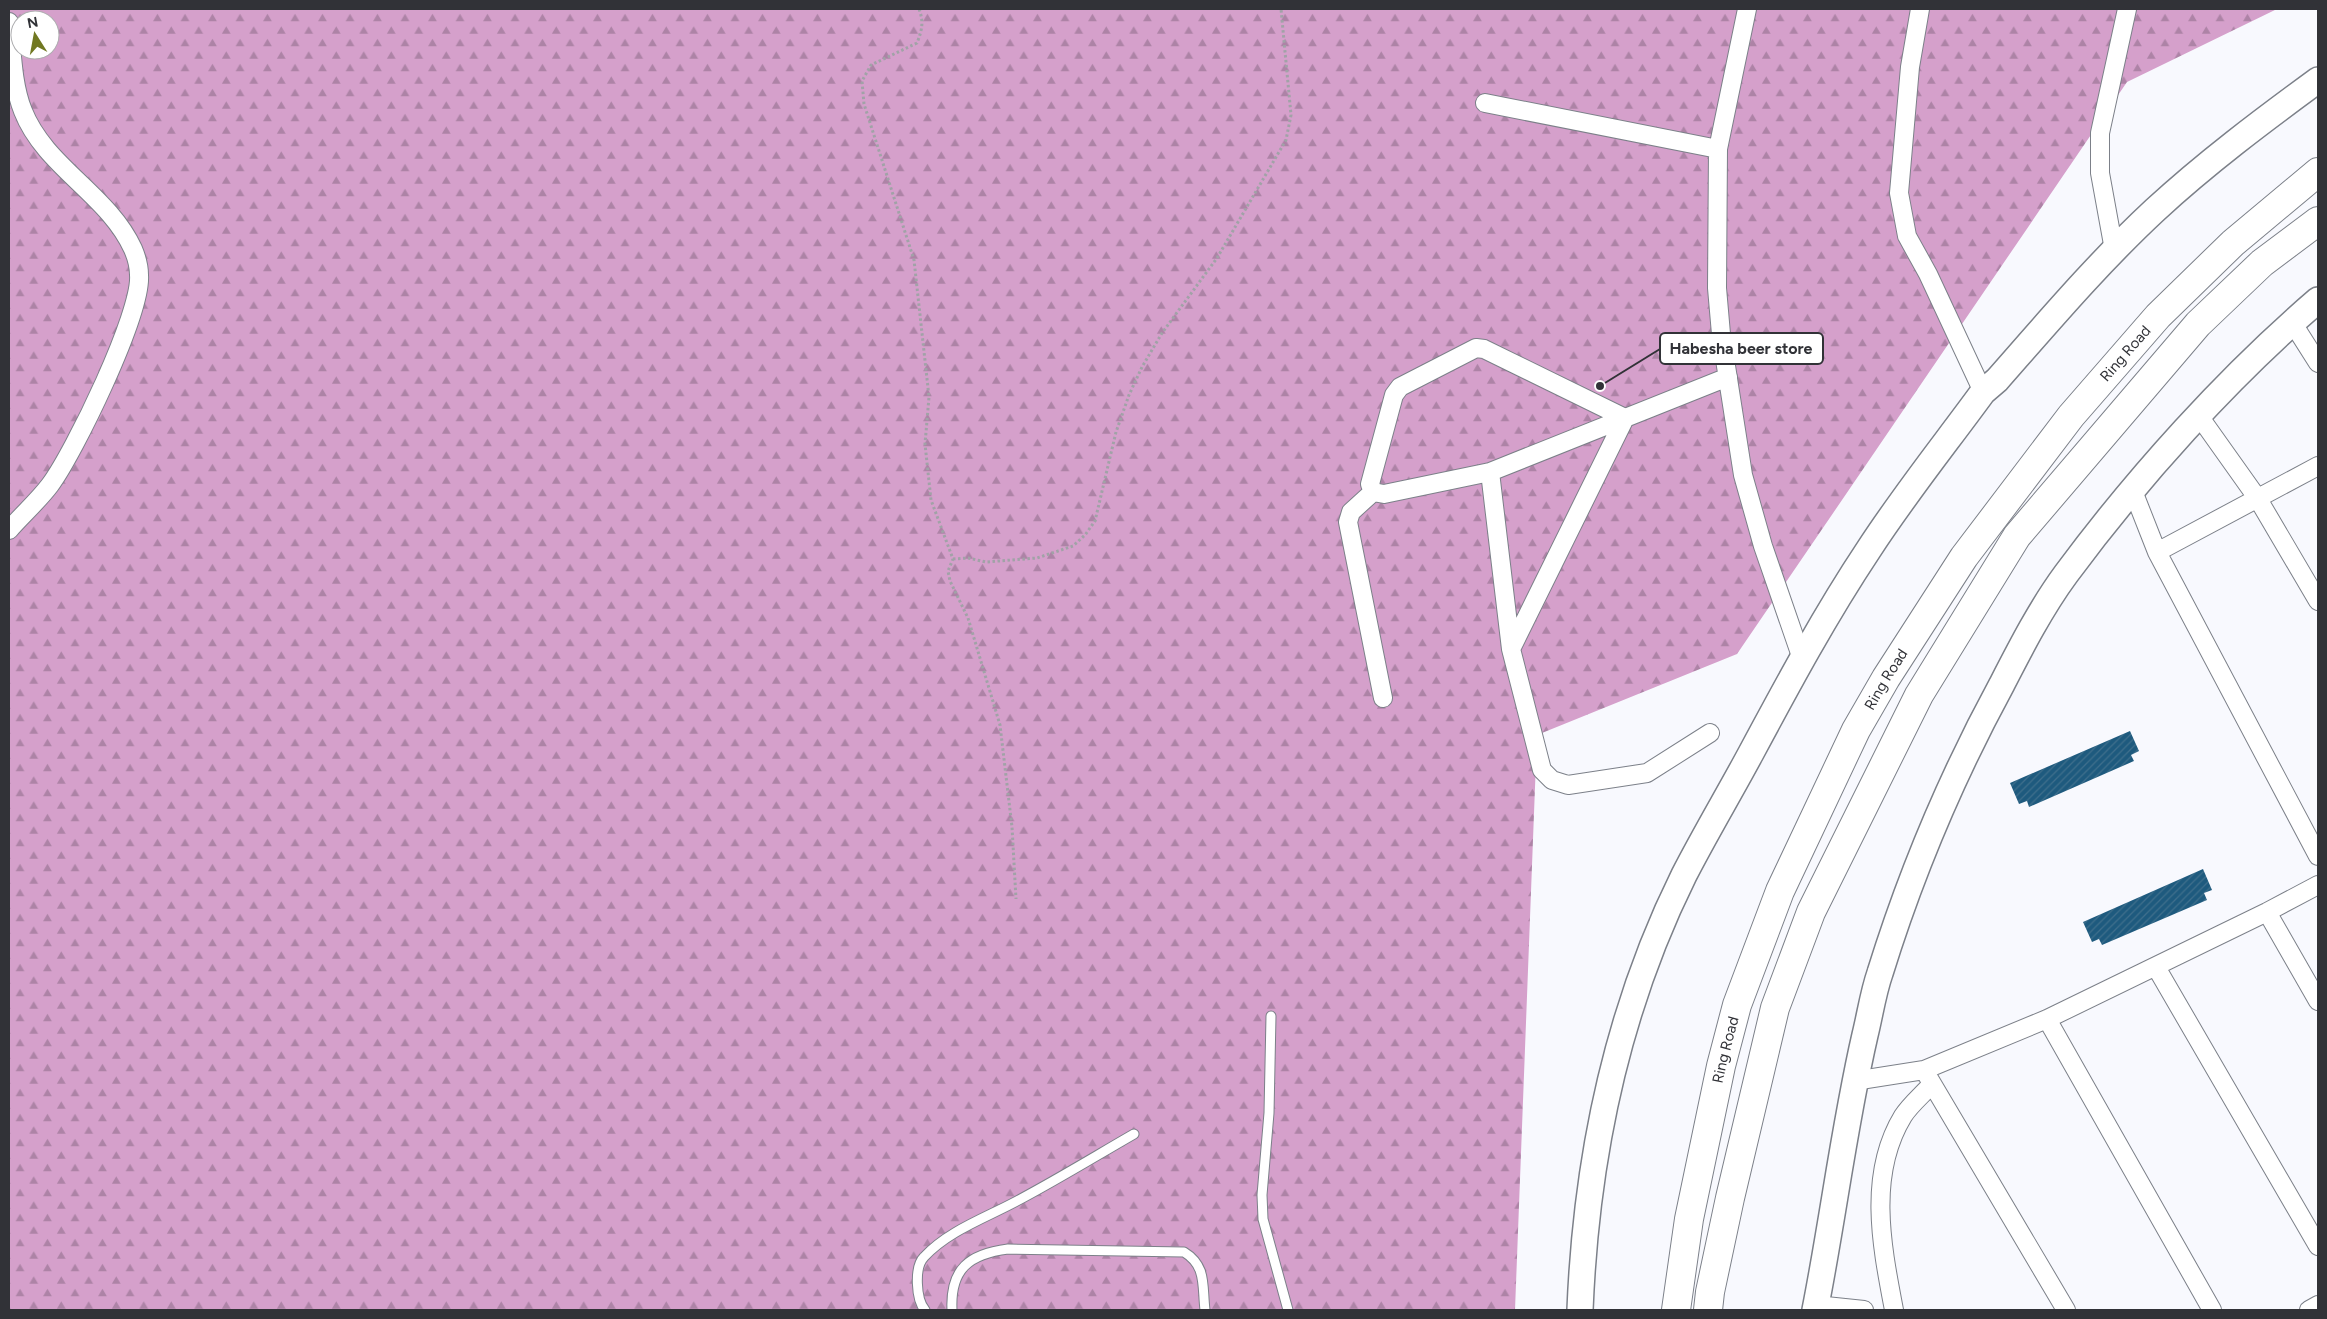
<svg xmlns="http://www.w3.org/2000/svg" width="2327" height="1319" font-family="Figtree,sans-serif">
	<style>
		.forest { fill: url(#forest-firs); fill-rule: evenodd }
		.building { fill: url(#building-hatch) }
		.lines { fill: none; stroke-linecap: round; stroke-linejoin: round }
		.service-casing { stroke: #7c8089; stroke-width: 11 }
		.minor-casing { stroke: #7c8089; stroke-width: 20 }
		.secondary-casing { stroke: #7c8089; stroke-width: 28 }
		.trunk-casing { stroke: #7c8089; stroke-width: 30 }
		.path { stroke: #a1a2a7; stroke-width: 3; stroke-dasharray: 2.5 2.5; stroke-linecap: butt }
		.service { stroke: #fff; stroke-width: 9 }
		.minor { stroke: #fff; stroke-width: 18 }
		.secondary { stroke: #fff; stroke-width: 25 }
		.trunk { stroke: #fff; stroke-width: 28 }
		.labels { text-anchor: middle; stroke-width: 5; stroke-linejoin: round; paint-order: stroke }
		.street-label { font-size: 15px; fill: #313237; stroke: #fff }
		.leader { fill: none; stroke: #313237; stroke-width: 2 }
		.callout-dot { fill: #313237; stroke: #fff; stroke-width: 2 }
		.callout { fill: #fff; stroke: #313237; stroke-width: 2 }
		.callout-label { font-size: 16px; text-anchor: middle; font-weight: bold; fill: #313237 }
	</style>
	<defs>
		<pattern id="forest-firs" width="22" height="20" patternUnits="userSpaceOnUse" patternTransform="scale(1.25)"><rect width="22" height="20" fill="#d5a0cb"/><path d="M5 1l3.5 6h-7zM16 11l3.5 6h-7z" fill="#ad83a6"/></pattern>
		<pattern id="building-hatch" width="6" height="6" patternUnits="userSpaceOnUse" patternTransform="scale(1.25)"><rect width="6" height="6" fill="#1e5a7e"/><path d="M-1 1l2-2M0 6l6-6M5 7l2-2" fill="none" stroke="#3f6f8c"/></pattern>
	</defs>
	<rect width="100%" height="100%" fill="#f8f9fe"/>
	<path class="forest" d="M9,9h2268l-150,73 -390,572 -200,81 -22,575h-1506zM20,20h30v30h-30z"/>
	<path class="building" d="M2130,731l9,20 -8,4 3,6 -105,46 -2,-6 -8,3 -9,-21z
		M2203,869l9,21 -8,3 3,7 -105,45 -3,-6 -7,3 -9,-20z"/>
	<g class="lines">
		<g class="service-casing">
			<path id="service" d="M1271,1016l-2,97 -7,82 1,24 25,91
				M925,1310c-9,-10 -11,-43 -1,-53 24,-26 61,-39 91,-55 40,-21 79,-45 119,-68
				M952,1310c-2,-41 17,-56 56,-61l176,3c23,14 18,34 21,58"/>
		</g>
		<g class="minor-casing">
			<path id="minor" d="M1747,9l-29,140 -1,139 4,46 22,141 20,71 39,113
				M1920,9l-10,58 -11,126 8,43 21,38 55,118
				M9,22c3,28 3,62 14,89 22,56 85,83 110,138 3,7 6,18 6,26 3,38 -65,178 -89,210 -12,16 -28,30 -41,45
				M1485,103l233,46
				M2114,250l-14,-77v-40l27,-124
				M2292,322l26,41
				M2199,416l59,83 60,102
				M1490,472l21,177 31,121 10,10 16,5 79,-12 63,-40
				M2133,491l24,61 161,304
				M1373,492l-22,20 -3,10 35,176
				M2157,552l161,-86
				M1511,649l114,-231 -141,-69 -8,-1 -76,39 -6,8 -24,89 3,8 11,2 106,-22 238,-95
				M2267,912l51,89
				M2156,967l162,279
				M2047,1019l165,291
				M1924,1070l142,240
				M1854,1081l70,-11 123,-51 220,-107 51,-27
				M1816,1305l48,5
				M1894,1310c-12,-63 -27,-135 9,-194 7,-11 19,-21 28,-31
				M2309,1310l9,-5"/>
		</g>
		<g class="secondary-casing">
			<path id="secondary" d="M1580,1310c6,-150 37,-300 104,-435 21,-41 45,-81 67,-122 37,-69 74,-138 118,-204 35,-54 76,-105 114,-157l14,-12c51,-58 101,-117 158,-170 51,-47 107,-89 163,-130
				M1815,1310c18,-91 29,-184 50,-275 5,-20 8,-42 15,-62 31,-100 72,-197 122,-289 19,-37 39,-76 64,-110 71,-96 162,-197 252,-274"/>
		</g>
		<g class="trunk-casing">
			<g id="trunk">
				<path id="s1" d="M1676,1310l13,-91 32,-153 16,-61 43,-114 76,-161 30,-52 78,-121 107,-141 87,-100 75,-73 85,-71"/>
				<path d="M1708,1310l2,-18 20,-94 45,-190 36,-96 108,-217 98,-159 181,-212 64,-61 56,-42"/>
			</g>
		</g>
		<path class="path" d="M919,9c5,13 3,21 -2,34l-46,22 -9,16 2,23 50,156 15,137 -4,47 6,56 22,59 -5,12 2,10 18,37 32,107 12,102 4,72
			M953,559l15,-1 18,4 51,-4 36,-12 12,-11 10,-14 21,-89 13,-37 13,-28 20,-34 55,-75 69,-118 5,-25 -10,-106"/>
		<use href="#service" class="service"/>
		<use href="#minor" class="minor"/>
		<use href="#secondary" class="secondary"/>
		<use href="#trunk" class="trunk"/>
	</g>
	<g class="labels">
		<g class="street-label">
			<text dy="5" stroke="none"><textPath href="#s1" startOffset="1075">Ring Road</textPath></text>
			<text dy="5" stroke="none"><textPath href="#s1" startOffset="670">Ring Road</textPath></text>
			<text dy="5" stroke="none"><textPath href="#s1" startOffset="265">Ring Road</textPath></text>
		</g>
	</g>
	<path class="leader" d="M1600 386L1660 349"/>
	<circle class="callout-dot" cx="1600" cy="386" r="5"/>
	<rect class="callout" x="1660" y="333" width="163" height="31" rx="5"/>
	<g class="callout-label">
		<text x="1741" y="354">Habesha beer store</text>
	</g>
	<rect width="2327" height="1319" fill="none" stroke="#313237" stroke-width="20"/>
	<g transform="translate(35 35) rotate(349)"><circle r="24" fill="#ffffff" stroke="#adadaf"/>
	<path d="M0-4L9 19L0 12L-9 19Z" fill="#717822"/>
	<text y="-8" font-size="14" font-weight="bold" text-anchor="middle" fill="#313237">N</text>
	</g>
</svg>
